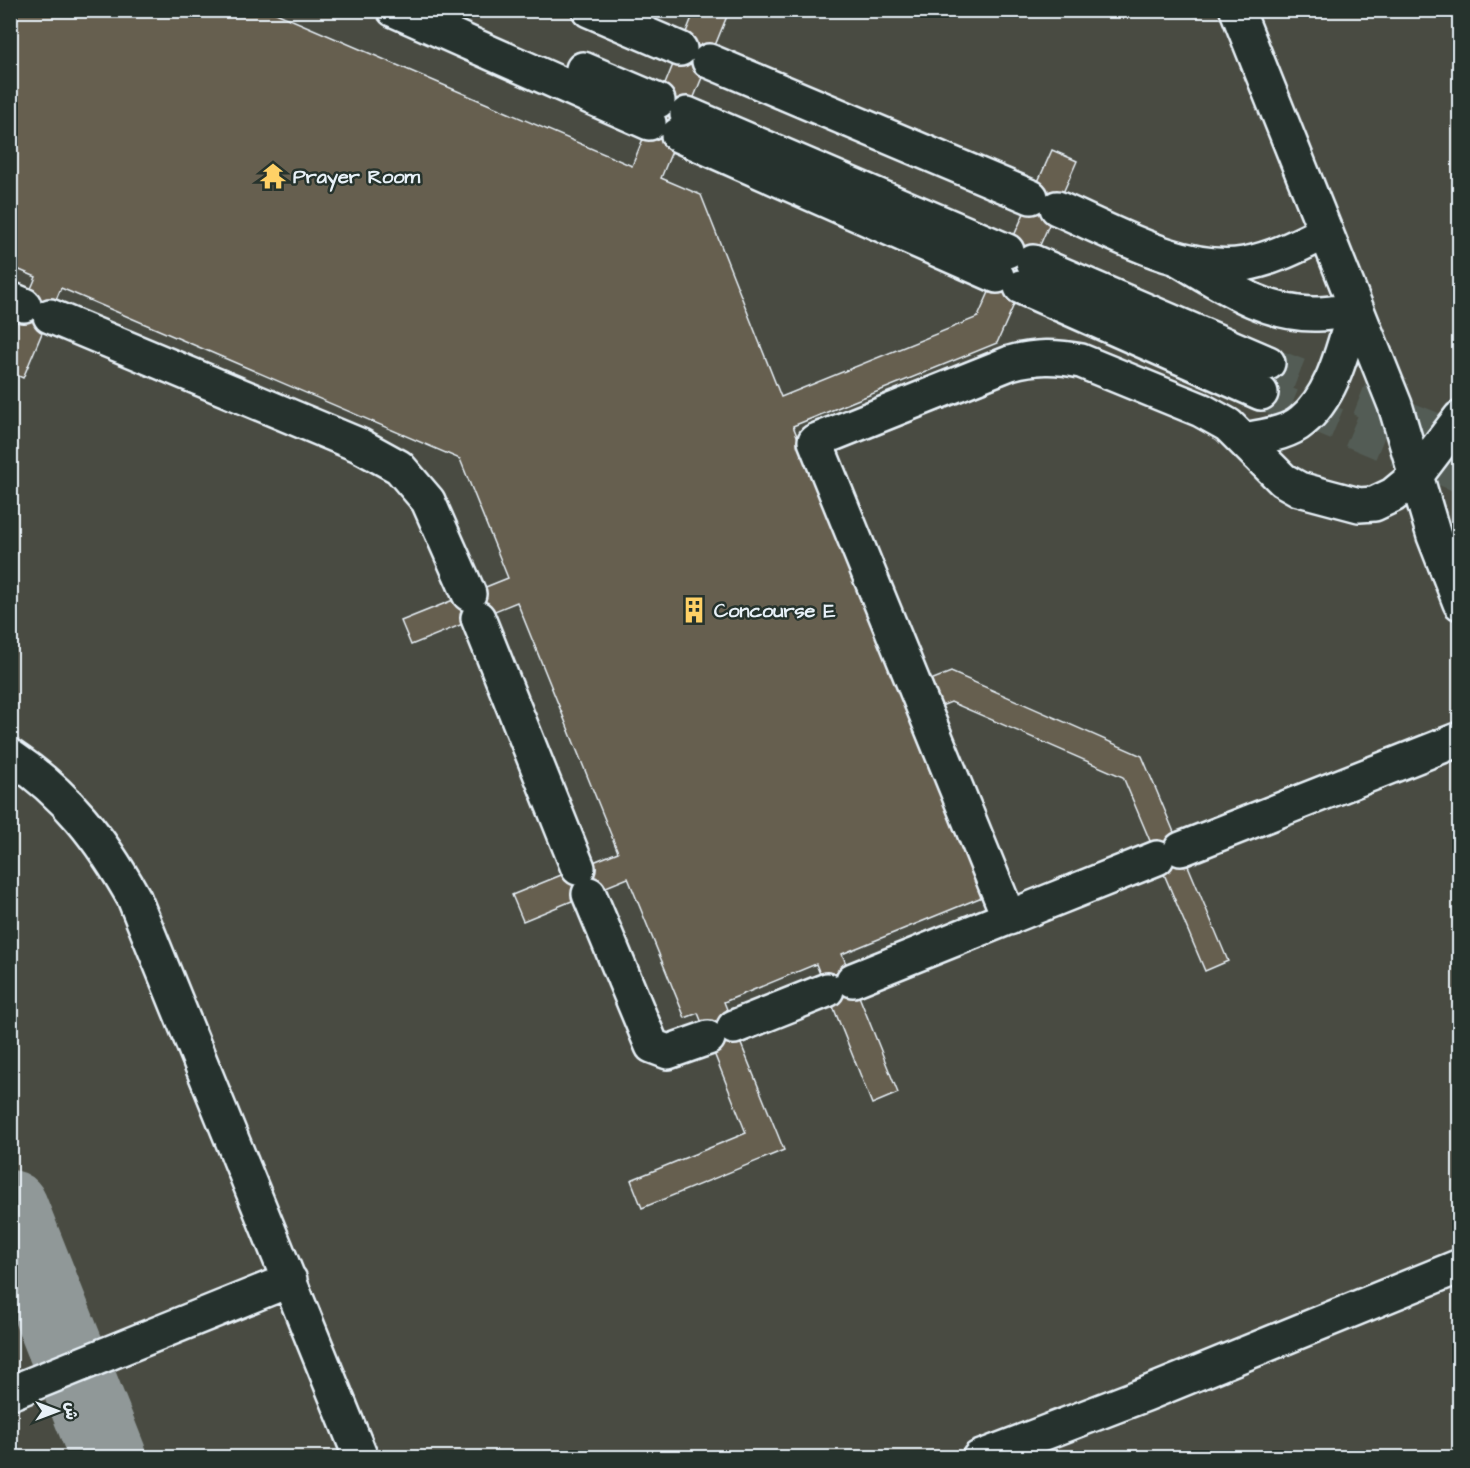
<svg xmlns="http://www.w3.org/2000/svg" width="1470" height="1468" font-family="'Architects Daughter','Playpen Sans Arabic',sans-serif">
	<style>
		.built { fill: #494c42 }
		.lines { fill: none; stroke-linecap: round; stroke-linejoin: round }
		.taxiway { stroke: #909898; stroke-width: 76 }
		.building { fill: #665e4f; stroke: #e8f1f8; stroke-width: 1.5 }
		.minor-tunnel { stroke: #535b54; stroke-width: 33; stroke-dasharray: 33 16; stroke-linecap: butt }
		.minor-casing { stroke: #e8f1f8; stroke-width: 38 }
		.minor { stroke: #26332d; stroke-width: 33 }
		.labels { text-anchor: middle; stroke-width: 5; stroke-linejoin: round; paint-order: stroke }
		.poi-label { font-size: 20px; font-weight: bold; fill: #e8f1f8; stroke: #26332d; text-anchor: start }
	</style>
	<rect width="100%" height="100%" fill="#394037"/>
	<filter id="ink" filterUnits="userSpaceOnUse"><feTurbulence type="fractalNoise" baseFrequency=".0167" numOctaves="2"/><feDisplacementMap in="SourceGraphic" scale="12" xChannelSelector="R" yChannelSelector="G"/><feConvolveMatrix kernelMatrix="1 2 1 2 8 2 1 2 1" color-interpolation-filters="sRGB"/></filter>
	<g filter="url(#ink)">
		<path class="built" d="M10,11h1449v1446h-1448z"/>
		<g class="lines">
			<path class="taxiway" d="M10,1208l99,250"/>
		</g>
		<path class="building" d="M10,10h259l363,156 63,-156h20l12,6 -66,162 40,17 80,202 197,-80 74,-167 25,11 -80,182 -204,83 107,266 51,-20 191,84 86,205 -23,10 -82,-194 -172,-75 -40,16 71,179 -140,57 56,139 -26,11 -56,-140 -92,38 60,148 -142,58 -11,-28 115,-47 -48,-120 -13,5 -57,-140 -105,43 -11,-26 106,-43 -101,-250 -106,43 -10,-24 107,-43 -48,-119 -399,-171 -38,90 -13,-6v-34l26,-61 -26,-11z"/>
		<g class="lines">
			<path class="minor-tunnel" d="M1268,363l192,76
				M1261,393l199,83"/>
			<g class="minor-casing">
				<path id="minor" d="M394,10l255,113
					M589,10l91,39
					M1237,10l158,395 39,131 26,67
					M709,61l322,136
					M583,69l75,32
					M687,114l320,137
					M678,135l319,141
					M1057,208c54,23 127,66 187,56 29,-5 56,-19 82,-32
					M1180,260c41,24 87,56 138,54 12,0 25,-3 37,-5 -12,38 -21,86 -53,112 -15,13 -39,15 -57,19
					M1033,262l235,101
					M1021,287l240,106
					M10,299l14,6
					M50,316l309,129 40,22 29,34 41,93
					M478,618l100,250
					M10,756c57,38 91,83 124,142l227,560
					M1181,849l279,-110
					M589,894l63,152 16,6 40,-14
					M1009,918l-194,-477 195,-78c25,-7 46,-7 71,-2l120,49 27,15 55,55 16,9 60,16 15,-1 19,-9 23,-19 44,-58
					M853,980l304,-122
					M734,1027l93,-37
					M10,1393l280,-113
					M979,1458l167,-64 314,-128"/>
			</g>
			<use href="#minor" class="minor"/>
		</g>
	</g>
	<defs>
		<g id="temple-bare" transform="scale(2.07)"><path d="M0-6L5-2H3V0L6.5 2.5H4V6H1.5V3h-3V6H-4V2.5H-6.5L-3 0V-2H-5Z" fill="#ffd166" stroke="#26332d" stroke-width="2.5" paint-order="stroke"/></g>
		<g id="building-bare" transform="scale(2.07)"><path d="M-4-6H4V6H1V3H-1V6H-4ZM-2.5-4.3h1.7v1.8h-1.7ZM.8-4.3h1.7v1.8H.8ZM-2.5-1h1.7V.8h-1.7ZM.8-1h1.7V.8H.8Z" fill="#ffd166" stroke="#26332d" stroke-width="2.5" paint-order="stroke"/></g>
	</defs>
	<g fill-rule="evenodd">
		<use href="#temple-bare" x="273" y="176"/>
		<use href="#building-bare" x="694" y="610"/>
	</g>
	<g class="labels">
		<g class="poi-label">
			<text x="293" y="183">Prayer Room</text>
			<text x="714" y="617">Concourse E</text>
		</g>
	</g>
	<rect width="1470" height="1468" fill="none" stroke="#26332d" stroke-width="36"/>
	<rect x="18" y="18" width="1434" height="1432" fill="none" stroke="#e8f1f8" stroke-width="2" filter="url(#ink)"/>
	<g transform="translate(57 1411) rotate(90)" stroke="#26332d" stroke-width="4.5" paint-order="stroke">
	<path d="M0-4.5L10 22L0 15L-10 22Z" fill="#e8f1f8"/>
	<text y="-9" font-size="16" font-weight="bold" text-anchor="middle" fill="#e8f1f8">ش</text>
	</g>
</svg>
